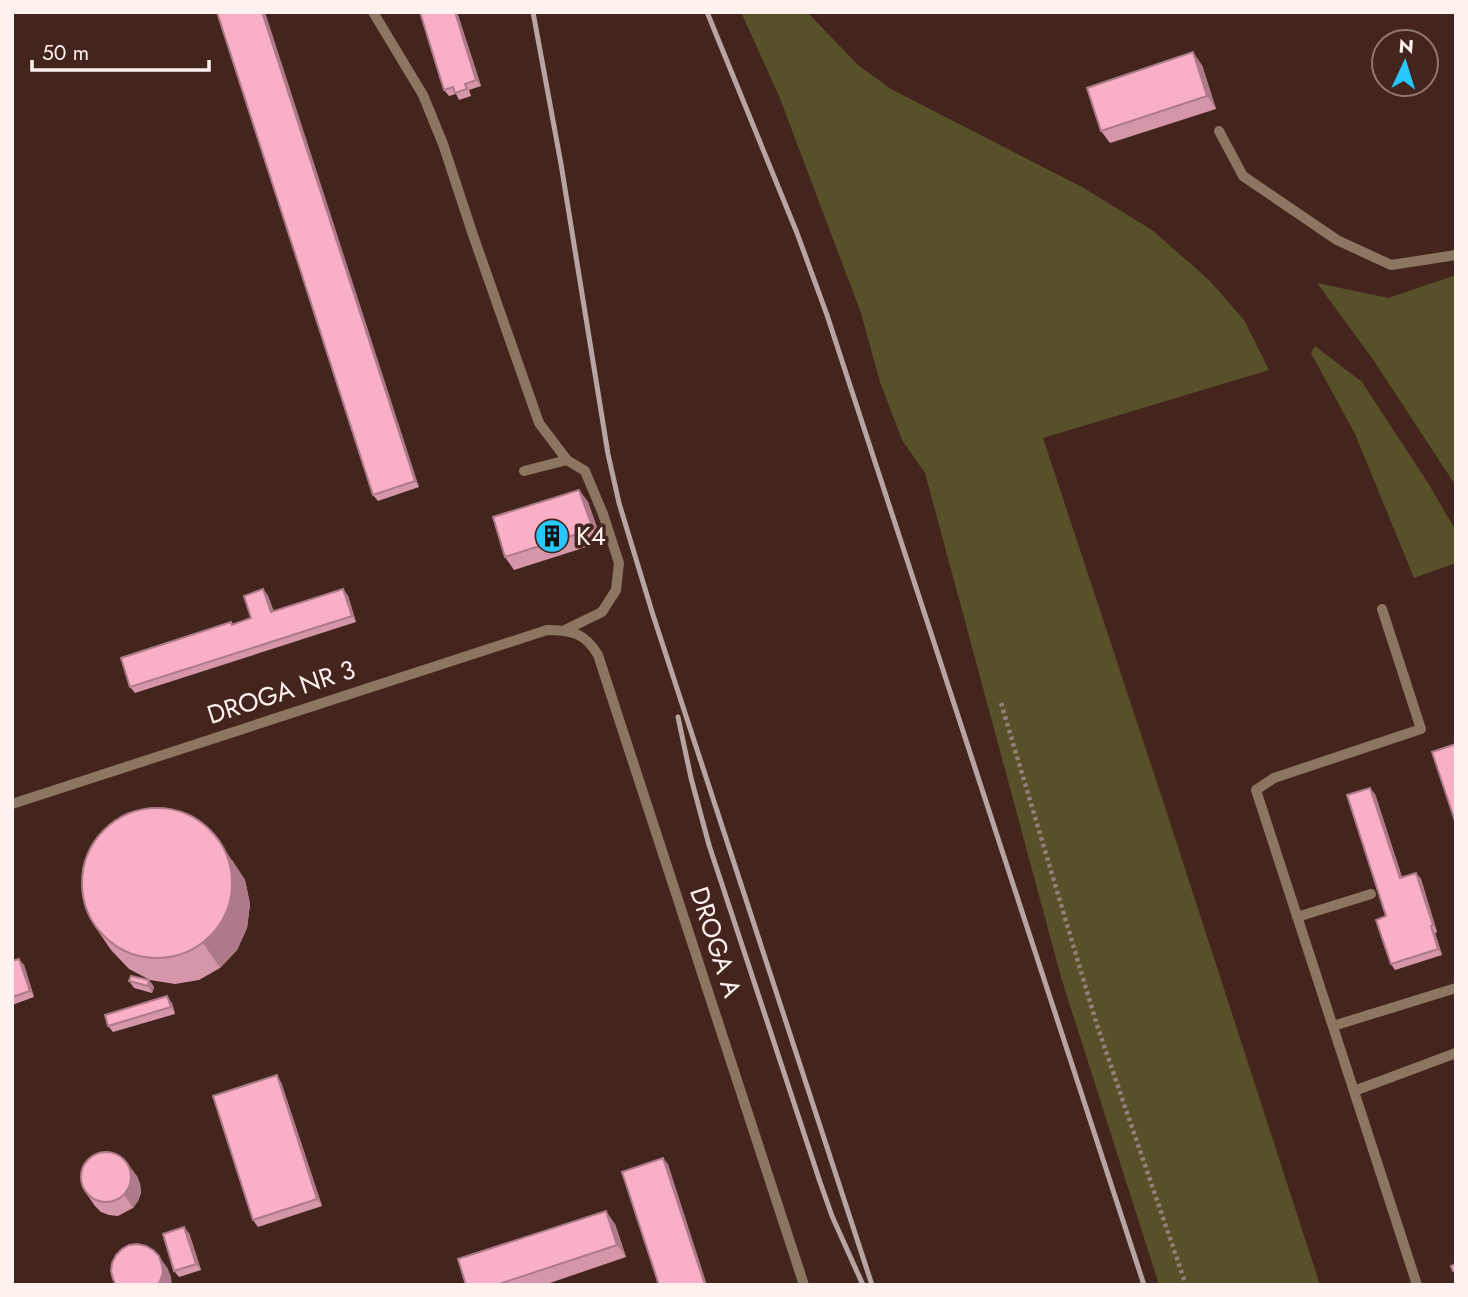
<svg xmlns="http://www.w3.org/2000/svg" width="1468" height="1297" font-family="Jost,sans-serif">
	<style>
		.green { fill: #575029 }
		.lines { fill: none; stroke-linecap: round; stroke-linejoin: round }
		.path { stroke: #957f7a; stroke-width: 4.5; stroke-dasharray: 3.5 3.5; stroke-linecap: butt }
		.lane { stroke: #8c7661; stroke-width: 10 }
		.rail { stroke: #b8a4a0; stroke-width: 5 }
		.wall { fill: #d696a9 }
		.shaded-wall { fill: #ae7a8a }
		.building { fill: #f9afc5; stroke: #ae7a8a; stroke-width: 2 }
		.labels { text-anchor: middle; stroke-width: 7; stroke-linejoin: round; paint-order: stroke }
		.poi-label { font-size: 26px; fill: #fef1ee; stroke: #43251e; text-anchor: start }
		.street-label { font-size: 26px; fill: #fef1ee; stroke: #43251e }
	</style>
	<rect width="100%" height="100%" fill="#43251e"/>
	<path class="green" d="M741,12h66l51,53 33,24 191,98 70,43 57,50 35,40 25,50 -226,68 123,372 154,475h-161l-98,-308 -136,-504 -23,-33 -22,-58 -19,-69 -82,-217z
		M1456,275v211l-84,-128 -55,-75 71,15z
		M1315,346l47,36 66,101 28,48v32l-42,15 -59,-144 -44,-81z"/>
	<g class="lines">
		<path class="path" d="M1001,703l95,319 90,263"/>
		<path class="lane" d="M373,12l50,83 20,49 30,91 66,188 28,37
			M1219,131l24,45 94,64 54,25 65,-10
			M524,471l43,-11 18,11 18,43 16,49 -3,27 -14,22 -37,18
			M1382,609l39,120 -147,49 -18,12 161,495
			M12,804l535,-174c25,0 38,3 51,25l206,630
			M1297,917l74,-23
			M1333,1026l123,-38
			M1354,1091l102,-38"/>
		<path class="rail" d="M533,12l28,152 47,290 11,49 34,112 219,670
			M707,12l90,221 30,82 317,970
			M678,717l13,61 18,67 111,337 12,34 31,69"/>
	</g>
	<path class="wall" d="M217,12l202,475 -41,14 -5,-6z
		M420,12h37l24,74 -12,4 2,6 -12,4 -3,-6 -7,2 -5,-6z
		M1202,65l14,44 -106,34 -9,-12z
		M579,490l9,12 14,40 -88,28 -9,-13z
		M263,589l5,7 6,16 69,-23 5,7 8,26 -221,71 -5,-6 101,-65 1,2 19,-6z
		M1375,794l27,83 14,-4 5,6 16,53 -2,1 7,22 -47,15 -4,-6z
		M232,860l13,20 5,24 -3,24 -10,22 -17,18 -21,12 -24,4 -25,-4 -21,-11 -18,-19 -17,-25z
		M12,961l12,4 10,32 -22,8z
		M149,980l5,7 -2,6 -18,-5 -5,-7z
		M172,1003l3,11 -62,18 -5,-6z
		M281,1082l41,124 -64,21 -5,-7z
		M137,1176l3,8 1,9 -3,8 -5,7 -15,8 -9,-1 -8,-3 -6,-6 -9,-13z
		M615,1224l11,33 -82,28h-78z
		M189,1233l12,37 -22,7 -5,-6z"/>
	<path class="shaded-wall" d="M262,12h3l154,475 -4,-6z
		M455,12h2l24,74 -5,-6z
		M1193,52l9,13 14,44 -9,-13z
		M579,490l9,12 14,40 -9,-13z
		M263,589l5,7 8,23 -5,-7z
		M343,589l5,7 8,26 -4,-6z
		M1370,788l5,6 29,90 -4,-6z
		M215,835l30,45 5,24 -3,24 -10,22 -17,18 -17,-25z
		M1416,873l5,6 16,53 -4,-7z
		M1431,926l4,7 7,22 -4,-6z
		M19,959l5,6 10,32 -4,-6z
		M149,980l5,7 -2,6 -4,-7z
		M167,996l5,7 3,11 -4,-7z
		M277,1075l4,7 41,124 -5,-7z
		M663,1158l5,6 39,121h-2z
		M128,1164l9,12 3,8 1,9 -3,8 -5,7 -9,-13z
		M606,1211l9,13 11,33 -9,-12z
		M184,1227l5,6 12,37 -5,-6z
		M159,1256l9,13 3,8 1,8h-14z"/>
	<path class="building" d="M217,12h45l153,469 -42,14z
		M420,12h35l21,68 -11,4 2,5 -12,4 -2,-6 -9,3z
		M1193,52l14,44 -106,35 -14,-43z
		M579,490l14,39 -88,28 -12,-40z
		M263,589l8,23 72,-23 9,27 -222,71 -9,-29 110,-36 1,3 19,-7 -7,-22z
		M1456,744v80l-24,-72z
		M1370,788l30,90 16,-5 17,52 -2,1 7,23 -47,15 -15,-44 10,-4 -39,-121z
		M82 883a75 75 0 1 1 150 0a75 75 0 1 1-150 0Z
		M19,959l11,32 -18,6v-36z
		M131,976l18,4 -1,6 -19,-5z
		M167,996l4,11 -63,19 -3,-11z
		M277,1075l40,124 -64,21 -40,-124z
		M81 1177a25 25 0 1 1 50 0a25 25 0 1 1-50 0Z
		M663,1158l42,127h-46l-37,-113z
		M606,1211l11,34 -121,40h-30l-8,-26z
		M184,1227l12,37 -22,7 -11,-37z
		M137,1244l9,2 7,4 6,6 3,9 1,8 -3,8 -2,4h-42l-3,-6 -2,-8 1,-8 4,-8 6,-6 7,-4z
		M1456,1264v6l-3,1 -2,-5z"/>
	<defs>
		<g id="building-disc" transform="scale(1.75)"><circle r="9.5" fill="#26c8fe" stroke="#43251e"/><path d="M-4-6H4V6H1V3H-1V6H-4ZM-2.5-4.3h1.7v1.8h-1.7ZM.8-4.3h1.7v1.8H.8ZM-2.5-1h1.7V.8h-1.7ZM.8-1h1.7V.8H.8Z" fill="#111"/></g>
	</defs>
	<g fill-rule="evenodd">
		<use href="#building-disc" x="552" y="536"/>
	</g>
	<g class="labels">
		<g class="poi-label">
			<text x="576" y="545">K4</text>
		</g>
		<g class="street-label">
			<text transform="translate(281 692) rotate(-18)" y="9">DROGA NR 3</text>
			<text transform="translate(716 942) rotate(72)" y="9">DROGA A</text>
		</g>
	</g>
	<rect width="1468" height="1297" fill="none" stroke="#fef1ee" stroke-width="28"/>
	<g transform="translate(1405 63) rotate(4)"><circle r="33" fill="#43251e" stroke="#8e7771" stroke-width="2"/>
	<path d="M0-5L12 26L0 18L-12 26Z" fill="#26c8fe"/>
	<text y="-10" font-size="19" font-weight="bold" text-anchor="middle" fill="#fef1ee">N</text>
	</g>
	<path d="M32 60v10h177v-10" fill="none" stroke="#fef1ee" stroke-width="3.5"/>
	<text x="42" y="60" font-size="21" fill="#fef1ee" stroke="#43251e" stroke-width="5" paint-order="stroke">50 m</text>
</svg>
